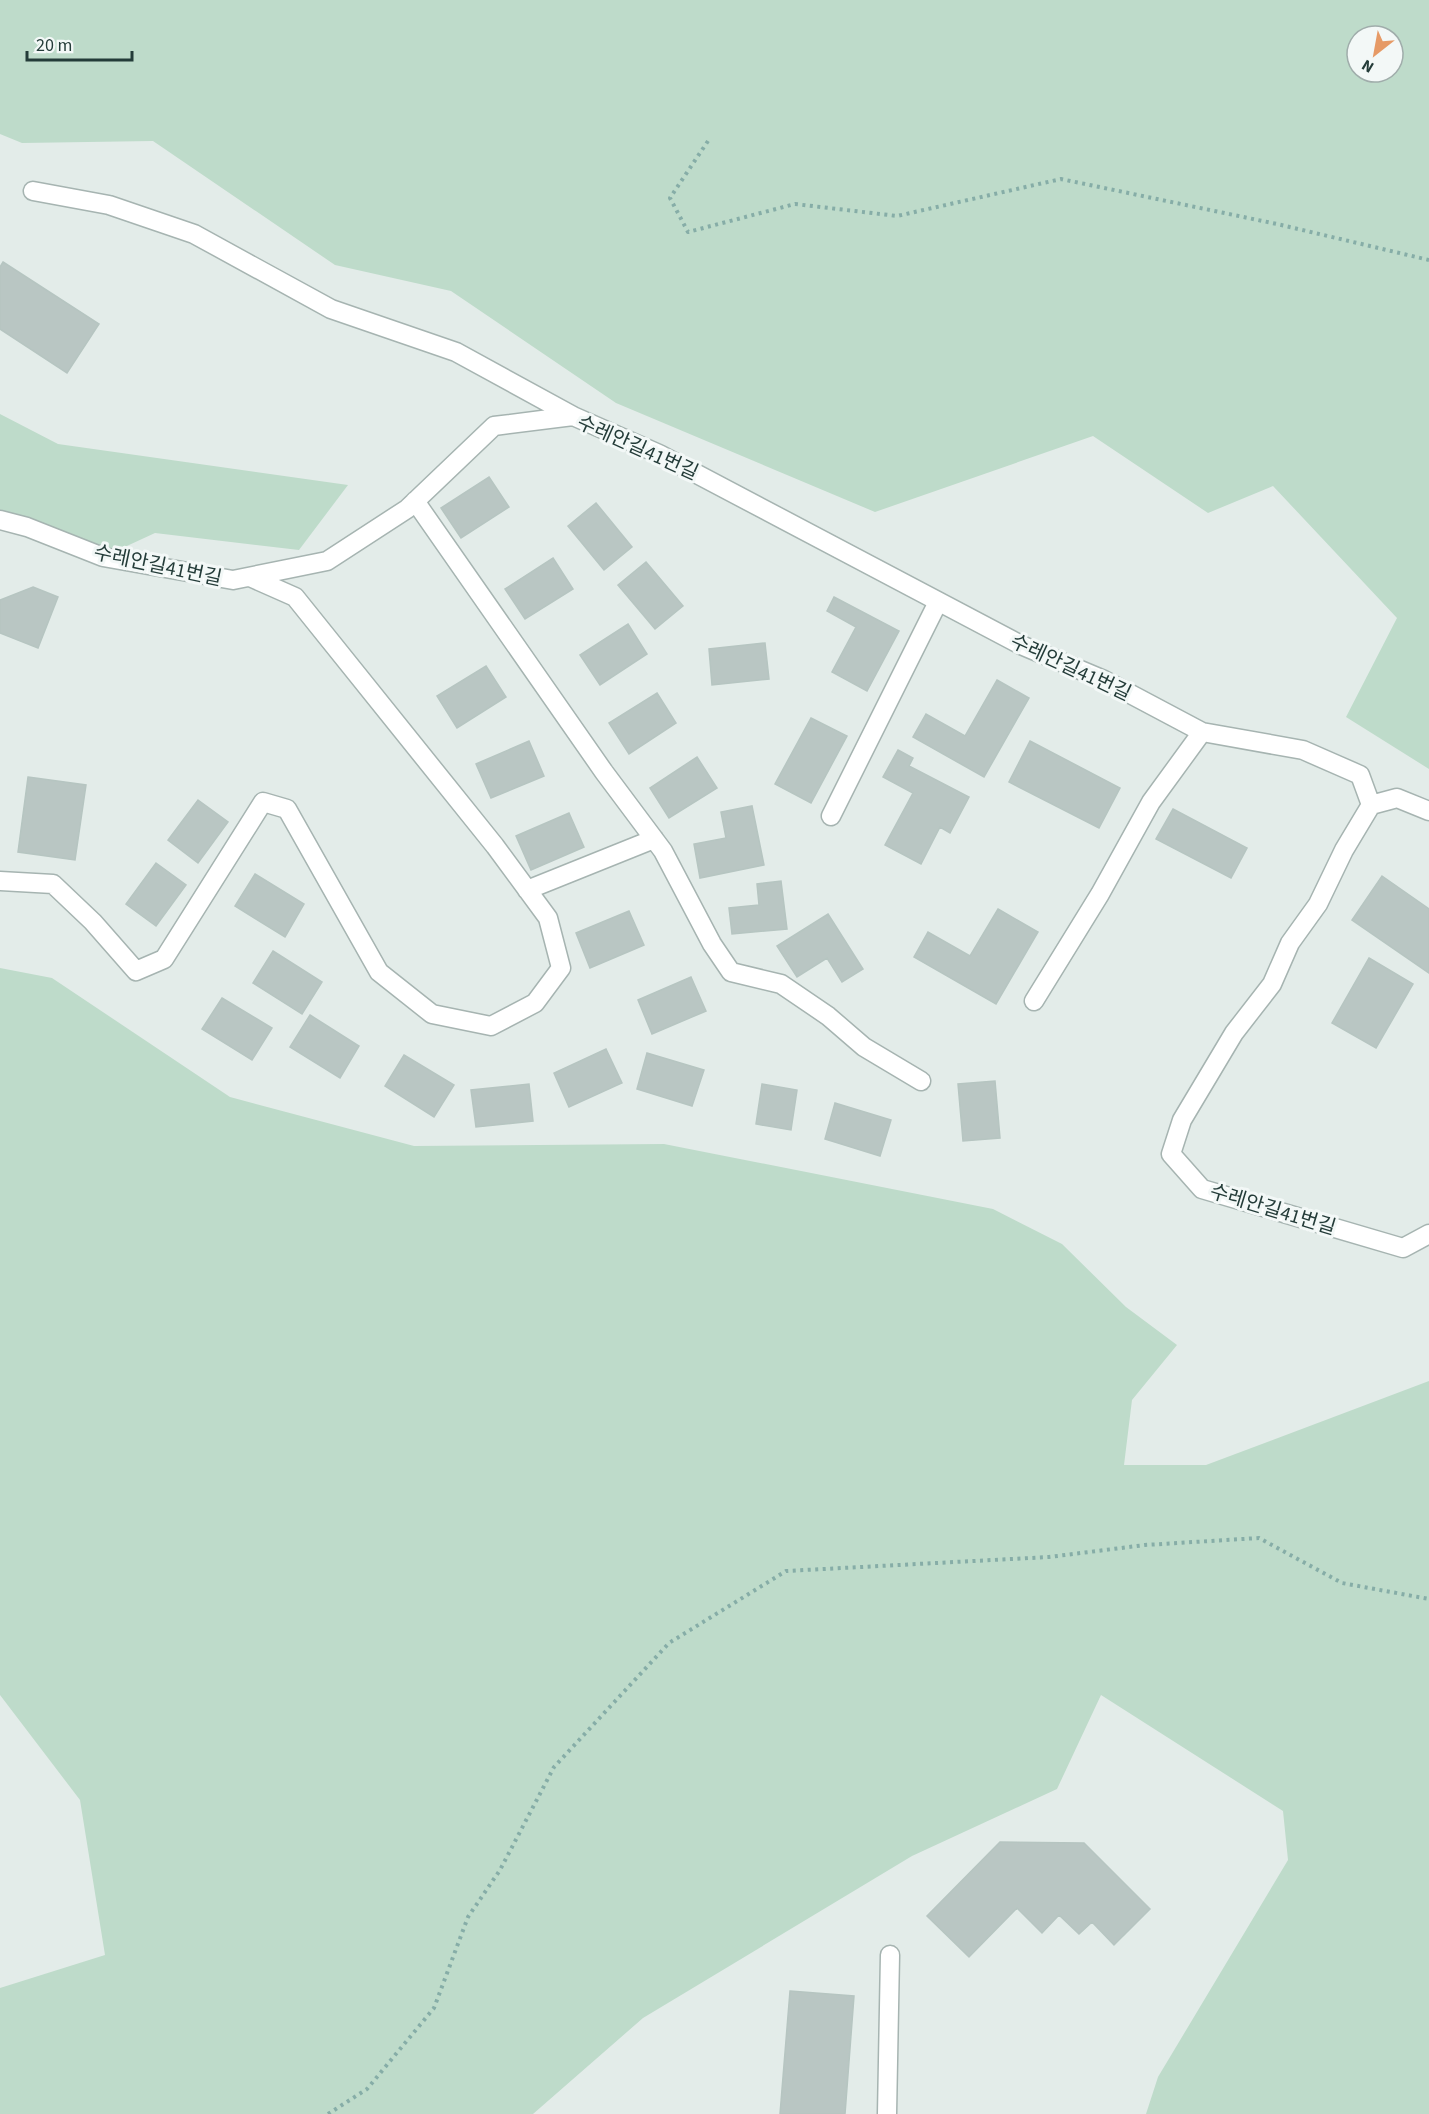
<svg xmlns="http://www.w3.org/2000/svg" width="1429" height="2114" font-family="'Source Sans 3','Noto Sans KR',sans-serif">
	<style>
		.green { fill: #bedbca; fill-rule: evenodd }
		.building { fill: #b9c6c3; stroke: #b6c5c1; stroke-width: 1.5 }
		.lines { fill: none; stroke-linecap: round; stroke-linejoin: round }
		.minor-casing { stroke: #a6b4b1; stroke-width: 21 }
		.path { stroke: #86ada7; stroke-width: 4; stroke-dasharray: 3 4.5; stroke-linecap: butt }
		.minor { stroke: #fff; stroke-width: 18 }
		.labels { text-anchor: middle; stroke-width: 6; stroke-linejoin: round; paint-order: stroke }
		.street-label { font-size: 20px; fill: #243c39; stroke: #f3f8f7 }
	</style>
	<rect width="100%" height="100%" fill="#e3ece9"/>
	<path class="green" d="M0,0h1429v769l-83,-52 51,-99 -124,-132 -65,27 -115,-77 -218,76 -259,-109 -165,-112 -116,-26 -182,-124 -131,2 -22,-9zM1357,36h36v36h-36z
		M0,414l58,30 290,41 -49,65 -144,-17 -52,24 -103,-46z
		M0,968l52,10 178,119 184,49 250,-2 329,65 69,35 64,63 51,38 -45,55 -8,65h82l223,-84v733h-283l12,-37 130,-217 -5,-49 -182,-116 -44,94 -145,67 -269,162 -110,96h-533v-126l105,-33 -25,-155 -80,-105z"/>
	<path class="building" d="M3,262l96,62 -32,49 -67,-44v-62z
		M489,477l20,30 -48,31 -20,-30z
		M596,503l36,44 -28,23 -36,-44z
		M553,558l20,31 -48,30 -20,-30z
		M646,562l37,44 -28,23 -37,-44z
		M33,587l25,10 -20,51 -38,-15v-33z
		M834,597l65,34 -32,60 -35,-19 24,-45 -29,-16z
		M628,624l19,30 -47,31 -20,-30z
		M765,643l4,36 -57,6 -3,-36z
		M486,666l20,31 -49,31 -20,-32z
		M997,680l32,18 -45,79 -71,-40 13,-23 39,22z
		M657,693l19,30 -47,31 -20,-31z
		M811,718l36,18 -36,67 -36,-19z
		M529,741l15,35 -53,22 -15,-34z
		M1030,741l90,47 -21,40 -90,-46z
		M898,750l15,8 -4,8 60,31 -19,36 -10,-6 -19,37 -36,-19 28,-52 -30,-16z
		M697,757l20,31 -48,30 -19,-30z
		M28,777l58,8 -11,75 -57,-8z
		M198,800l30,22 -30,41 -30,-23z
		M752,806l12,59 -64,13 -6,-34 32,-6 -5,-26z
		M1173,809l74,39 -16,30 -75,-39z
		M569,813l15,34 -53,23 -15,-34z
		M156,863l30,22 -30,41 -30,-22z
		M255,874l49,30 -19,33 -50,-31z
		M1382,876l47,33v64l-77,-53z
		M781,881l6,48 -55,5 -3,-26 30,-3 -2,-21z
		M998,909l40,23 -42,72 -82,-47 14,-25 42,24z
		M629,911l15,34 -54,23 -14,-35z
		M828,914l35,55 -21,13 -15,-24 -30,19 -20,-31z
		M273,951l49,31 -20,32 -49,-31z
		M1369,958l44,26 -37,64 -44,-25z
		M691,977l15,34 -54,23 -14,-34z
		M222,998l50,30 -20,32 -50,-31z
		M310,1015l49,31 -19,32 -50,-31z
		M606,1049l16,34 -53,24 -15,-34z
		M647,1053l57,17 -12,36 -55,-17z
		M404,1055l50,30 -20,32 -49,-31z
		M995,1081l5,57 -37,3 -5,-57z
		M529,1084l4,37 -57,6 -5,-37z
		M762,1084l35,6 -6,40 -35,-6z
		M835,1103l56,17 -11,36 -55,-17z
		M1000,1842l84,1 66,66 -36,36 -22,-23 -13,12 -20,-19 -17,18 -25,-25 -48,49 -42,-41z
		M790,1991l64,5 -9,118h-65z"/>
	<g class="lines">
		<g class="minor-casing">
			<path id="minor" d="M33,191l76,14 85,29 137,75 125,43 117,64
				M415,501l189,271 59,79 49,93 19,28 50,12 47,32 36,31 57,34
				M0,520l27,7 76,30 130,23 94,-19 80,-52 87,-83 79,-10 86,38 362,191 83,35 98,52 101,18 57,25 11,30 26,-7 32,13
				M1371,805l-27,45 -26,54 -28,39 -18,41 -38,49 -52,87 -11,34 31,35 201,59 26,-14
				M831,816l107,-214
				M0,881l53,3 40,38 43,49 28,-12 99,-157 24,7 92,163 53,42 59,12 44,-23 26,-35 -13,-50 -53,-72 -200,-249 -45,-20
				M527,890l127,-51
				M1034,1001l66,-107 51,-92 51,-70
				M887,2114l3,-159"/>
		</g>
		<path class="path" d="M708,141l-38,57 18,34 107,-28 102,12 164,-37 216,45 152,36
			M328,2114l39,-25 67,-81 34,-91 32,-47 54,-103 115,-124 117,-72 263,-14 96,-12 114,-7 83,45 87,16"/>
		<use href="#minor" class="minor"/>
	</g>
	<g class="labels">
		<g class="street-label">
			<text transform="translate(638 447) rotate(24)" y="7">수레안길41번길</text>
			<text transform="translate(158 565) rotate(12)" y="7">수레안길41번길</text>
			<text transform="translate(1071 667) rotate(25)" y="7">수레안길41번길</text>
			<text transform="translate(1273 1209) rotate(17)" y="7">수레안길41번길</text>
		</g>
	</g>
	<g transform="translate(1375 54) rotate(211)"><circle r="28" fill="#f3f8f7" stroke="#a0adab" stroke-width="1.5"/>
	<path d="M0-4.5L10 22L0 15L-10 22Z" fill="#e69a66"/>
	<text y="-9" font-size="16" font-weight="bold" text-anchor="middle" fill="#243c39">N</text>
	</g>
	<path d="M27 51v9h105v-9" fill="none" stroke="#243c39" stroke-width="3"/>
	<text x="36" y="51" font-size="18" fill="#243c39" stroke="#f3f8f7" stroke-width="4.5" paint-order="stroke">20 m</text>
</svg>
